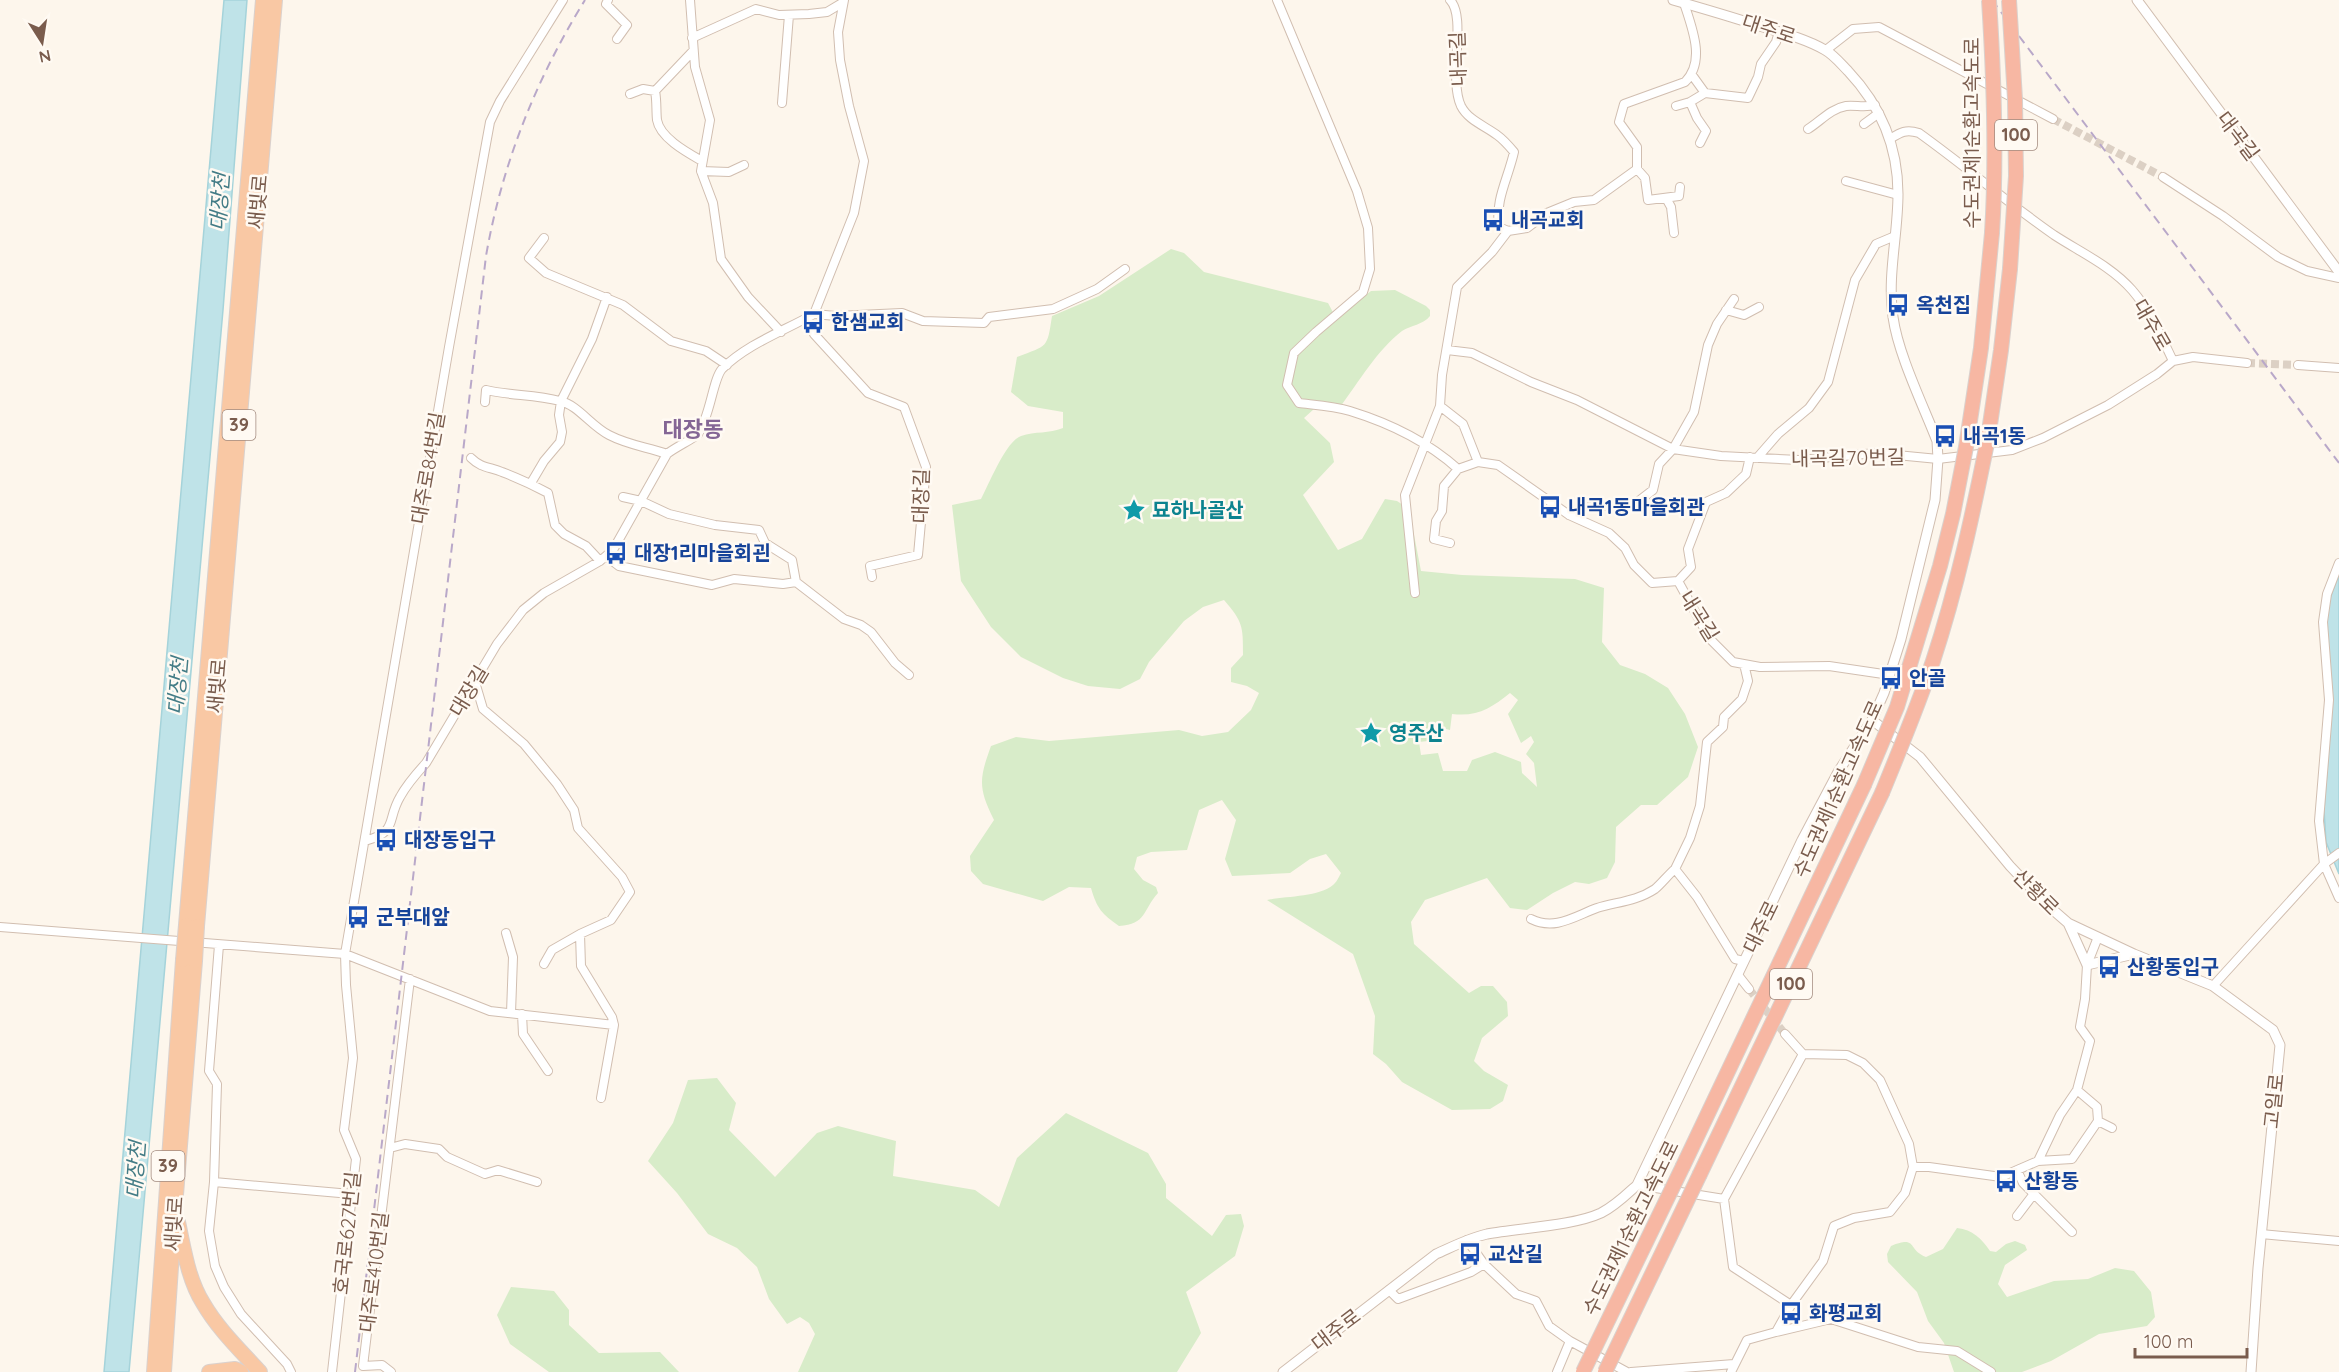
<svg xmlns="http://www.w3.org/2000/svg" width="2339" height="1372" font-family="Quicksand,'Noto Sans KR',sans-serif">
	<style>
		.green { fill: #d8ecc9; fill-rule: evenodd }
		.water { fill: #bfe3e8; stroke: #a5d3da; stroke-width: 1.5 }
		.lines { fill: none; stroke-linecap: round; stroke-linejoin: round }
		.minor-tunnel { stroke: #dcd0c4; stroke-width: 8; stroke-dasharray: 8 4; stroke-linecap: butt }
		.minor-casing { stroke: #d1beb0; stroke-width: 10 }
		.tertiary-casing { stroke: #d1beb0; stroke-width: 11 }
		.trunk-casing { stroke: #dad1cd; stroke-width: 16 }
		.motorway-casing { stroke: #dad1cd; stroke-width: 16 }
		.minor { stroke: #fff; stroke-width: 8 }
		.tertiary { stroke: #fff; stroke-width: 9 }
		.trunk { stroke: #f9c8a4; stroke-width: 14 }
		.motorway { stroke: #f7b7a3; stroke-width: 14 }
		.rail { stroke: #b9a8c9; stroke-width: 2; stroke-dasharray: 9 6; stroke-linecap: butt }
		.trunk-bridge-casing { stroke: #dad1cd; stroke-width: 16; stroke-linecap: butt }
		.motorway-bridge-casing { stroke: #dad1cd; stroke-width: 16; stroke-linecap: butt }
		.trunk-bridge { stroke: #f9c8a4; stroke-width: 14 }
		.motorway-bridge { stroke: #f7b7a3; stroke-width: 14 }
		.labels { text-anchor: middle; stroke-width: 5; stroke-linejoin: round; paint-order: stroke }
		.shield { fill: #fffaf3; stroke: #a28b7f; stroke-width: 1.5 }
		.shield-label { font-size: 18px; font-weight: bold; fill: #7a5c4d }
		.street-label { font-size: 20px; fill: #7a5c4d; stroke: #fffaf3 }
		.transit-label { font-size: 20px; font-weight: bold; fill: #164399; stroke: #fffaf3; text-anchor: start }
		.culture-label { font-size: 20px; font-weight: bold; fill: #0d838f; stroke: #fffaf3; text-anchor: start }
		.water-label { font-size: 21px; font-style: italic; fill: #437c86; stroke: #fffaf3 }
		.quarter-label { font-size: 22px; font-weight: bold; fill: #846695; stroke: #fffaf3 }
	</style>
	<rect width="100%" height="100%" fill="#fdf6ec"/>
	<path class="green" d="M1171,249l13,4 20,19 124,31 8,15 35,-27 24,-1 31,16 4,4v6c-7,9 -19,9 -28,15 -25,19 -43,51 -62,76l-26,2 -10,9 26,25 4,19 -31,33 35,55 24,-11 23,-40 12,2 12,8 12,62 41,4 113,4 29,9 -2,54 18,23 25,9 23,14 17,26 13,33 -10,30 -31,28h-16l-25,22 -1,35 -8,16 -18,6 -14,-2 -22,11 -26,17 -17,-2 -23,-30 -62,22 -14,22 3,22 55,49 12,-7h12l14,16 1,14 -26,22 -8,23 10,10 24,14 -5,16 -13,8 -38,1 -50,-28 -16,-18 -13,-10 2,-38 -22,-62 -86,-54c19,-4 52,-3 66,-15 3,-2 6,-8 8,-12l-15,-19 -16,5 -20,14 -58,3 -7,-17 11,-39 -14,-20 -23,10 -12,40 -36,2 -14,5 -3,12 9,11 13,7 2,6c-16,18 -11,31 -39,33 -17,-12 -22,-17 -28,-38l-22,-1 -26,14 -60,-17 -12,-13 -1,-15 24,-36c-16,-32 -15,-41 -3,-74l25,-9 33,4 130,-11 23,6 26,-4 23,-22 8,-17 -12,-7 -16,-4v-14l12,-13c0,-29 0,-33 -19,-55l-21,7 -19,14 -35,41 -9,17 -20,10 -32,-3 -25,-8 -42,-21 -30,-30 -30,-46 -9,-76 29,-6c8,-15 25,-58 40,-63 14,-5 28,-2 42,-8v-16l-35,-6 -17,-14 6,-35c31,-12 30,-8 35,-41l47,-20zM1510,693l8,7 -10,14 13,29 10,-7 3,6 -8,12 8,9 3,24 -15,-14 -1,-11 -26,-10 -23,8 -5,11h-24l-5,-18 -17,2 -2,-13 18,-2 5,-12 8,2 2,-16c26,3 39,-6 58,-21z
		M717,1078l19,25 -7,27 46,47 42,-44 21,-7 58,15 -3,35 82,14 24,17 18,-49 49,-45 82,40 18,31v14l46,38 14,-21 15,-1 3,12 -9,30 -49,36 15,41 -24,39h-379l17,-38 -6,-11 -9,-6 -13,7 -18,-25 -12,-32 -20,-19 -29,-14 -31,-41 -29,-32 25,-38 15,-43z
		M1957,1228c16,2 24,10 33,23l6,1 10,-8 9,-3 10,4 2,5 -22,15 -7,19 9,13 47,-16 34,-2 27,-11 19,3 17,21 4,25 -8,9 -48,8 -48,27 -29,11h-68l-10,-29 -16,-22 -11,-29 -29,-30 -1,-8 4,-8c27,-11 16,4 35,11l17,-8z
		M511,1287l43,4 15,19v15l30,28 61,-1 19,20h-130l-39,-28 -13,-29z"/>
	<path class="water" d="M224,0h23l-24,310 -94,1062h-25z
		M2339,574v300l-13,-32 -2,-32 6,-77 1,-50 -5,-52v-22z"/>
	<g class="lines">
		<path class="minor-tunnel" d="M2053,119l110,58
			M2247,363l51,2
			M1749,989l36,45"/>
		<g class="minor-casing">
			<path id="minor" d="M608,0l-2,4 21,21 -10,14
				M690,0l5,67 15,53 -9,51 12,32 8,56 27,38 33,35
				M1277,0l80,191 11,37 2,41 -7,23 -47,40 -22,21 -7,32 12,18c17,2 35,3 51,8 39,12 78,31 108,58l20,-7 20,3 71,50 40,18 16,15 9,17 18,18 26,-2 32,58 23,23 27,5 69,-1 61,9
				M1450,0c17,17 -2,78 11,106 7,14 24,20 36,29 7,5 12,11 17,17 -6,27 -19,47 -15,75l9,4
				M692,38l64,-29 23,6 30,-1 18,-2 15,-9
				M1826,50l27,-21 26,-2 174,92
				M693,51l-38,40c2,10 1,20 2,29 3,18 31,33 45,41
				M1692,75l13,18 43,5 10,-21 3,-13 15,-22 3,-10
				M630,94l13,-5 12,2
				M1690,102l7,16 9,13 -6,12
				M782,103l7,-88
				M1676,106l14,-4 15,-9
				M1864,124l15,-11
				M1808,129c13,-8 22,-20 38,-23 10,-1 19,2 29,-1
				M1890,139c11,-7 16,-10 29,-6 46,33 89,70 135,102 26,17 57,31 78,55 19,22 29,46 41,71
				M1637,169l8,9 3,22 31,-4 1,-9
				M701,171l28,1 15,-7
				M2163,177l60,39 55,41 29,14 32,7
				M1846,181l52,14
				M1666,198l5,9 3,26
				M544,238l-15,20 17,15 77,32 48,36 35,10 21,14
				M1726,310l18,5 15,-8
				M814,314l22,2 66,-3 21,8 61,2 5,-6 64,-8 44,-20 28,-20
				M806,318l8,16 54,59 36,14 22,60 -8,88 -48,11 2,11
				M1447,350l25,3 59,29 46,18 96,49 21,-37 14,-67 9,-21 17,-25
				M2173,361l20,-4 54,6
				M2298,365l41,3
				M485,402l1,-12c25,6 49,4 74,11 18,4 31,25 49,34 19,10 38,12 58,19
				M1440,406l23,18 15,38
				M471,458c10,10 19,9 31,14 16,6 31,13 46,21l7,32 9,9 22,12 14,15
				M1757,458l21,-24 31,-26 19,-26 27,-102 21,-36 19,-8
				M531,483l13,-22 16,-19 2,-10 -3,-17 2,-14 31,-62 15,-42
				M623,497l18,4 28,13 46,11 44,5 6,13 27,17 4,22 48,37 17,6 10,7 24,31 14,12
				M1569,515c17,-11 42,-11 62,-8l22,-17 6,-26 14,-15 48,7 78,4 77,-7 62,6 74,-9 31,-12 65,-33 49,-31 16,-13
				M1450,543l-16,-4 2,-18 6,-10 2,-25 14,-17
				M606,556l13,10 93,19 22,-6 49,5 13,-2
				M2339,563l-12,31 -4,28 6,78 -10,121 5,43 15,34
				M1678,581l13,-14 -3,-18 18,-47 20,-9 20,-19 4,-17
				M1415,593l-10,-98 35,-89 2,-31 15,-88 35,-35 16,-21 19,-3 20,-15 27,-11 20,-2 43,-31v-22l-18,-25 5,-18 61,-22c21,-21 7,-54 -1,-79
				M475,682l8,27 41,35 33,40 17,26 4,18 44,49 8,15 -19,28 -31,14 1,32 31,51 2,8 -13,73
				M365,841c34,-10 21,-20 35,-44 7,-13 16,-23 26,-34l71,-119 26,-34 21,-17 56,-32 13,-11 54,-96c7,-6 28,-16 31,-20 12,-17 15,-55 24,-65 25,-25 62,-38 92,-55l40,-101 10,-52 -15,-55 -9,-46 -2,-28 6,-32
				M1675,869l15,-31 10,-32 7,-64 16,-15 1,-10 18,-18 6,-18 -4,-17
				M1531,919c24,12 44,-3 66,-11 20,-6 40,-7 58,-19 7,-6 13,-14 20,-20l22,28 38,62 9,2
				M0,927l345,27 145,57 124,14
				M506,933l7,24 -2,56
				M219,945l-10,126 8,13 -3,98 -5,49 6,35 9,21 17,27 46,50 4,8
				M544,964l8,-14 28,-16
				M1738,975l11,14
				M2213,986l111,-122 15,-11
				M522,1014l1,20 25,37
				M1785,1034l18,20
				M2098,1121l14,7
				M390,1148l15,-4 34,5 8,8 38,17 13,-4 39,12
				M2038,1161l34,-2 26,-38 -1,-14 -20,-17
				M1913,1167h16l72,10 37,-16 22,-46 17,-25 13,-49 -10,-14 5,-28 2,-34 11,-28
				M2017,1170l6,13 49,49
				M214,1182l137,12
				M1637,1185l87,14 79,-145
				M1724,1199l9,68 58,38
				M2017,1216l16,-21
				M2261,1234l78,7
				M1467,1240l17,24 32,30 20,7 13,25 21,15 57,31
				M1389,1290l9,9 73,-27 13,-8
				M1776,1332l55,-13 87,28 39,4 34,21
				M332,1372l24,-213 -12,-29 9,-72 -7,-73 -1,-31 104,-607 41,-225 10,-21 63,-101
				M391,1372l-9,-7 -19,1 47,-387
				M1557,1372l13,-31
				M1631,1372l103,-8
				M1731,1372l16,-32 29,-8 15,-27 32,-44 11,-35 20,-8 36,-6 15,-19 8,-26 -4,-23 -29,-64 -17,-17 -16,-8 -44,-1"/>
		</g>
		<g class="tertiary-casing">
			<path id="tertiary" d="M2137,0l202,272
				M1872,720l48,37 90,109 35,37 23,20 66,31 79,32 60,44 7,15 -22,223 -7,104
				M2068,923l19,42 47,-11
				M1283,1372l153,-118c16,-7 33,-16 51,-20 32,-6 86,-8 114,-21 14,-7 25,-18 36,-28l165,-345 36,-68 34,-52 12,-27 17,-54 34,-139 3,-41 -1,-18c-14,-36 -39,-87 -44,-124 -6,-41 5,-82 5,-123 0,-48 -17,-88 -50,-123 -7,-7 -14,-16 -23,-21 -21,-12 -46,-18 -69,-25 -27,-9 -55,-17 -83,-25"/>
		</g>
		<g class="trunk-casing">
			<path id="trunk" d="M186,925l77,-925
				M197,926l78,-926
				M178,1222c6,27 10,57 25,81 15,26 37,47 57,69
				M154,1372l29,-412
				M164,1372l11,-165 20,-246
				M209,1372l26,-3 6,3"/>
		</g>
		<g class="motorway-casing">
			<path id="motorway" d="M1988,438l13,-88 9,-81
				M1966,447l15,-99 11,-115
				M1683,1166l181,-381
				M1700,1174l182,-381"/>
		</g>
		<use href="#minor" class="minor"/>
		<use href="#tertiary" class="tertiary"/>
		<use href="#trunk" class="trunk"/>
		<use href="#motorway" class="motorway"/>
		<path class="rail" d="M1992,0l347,463
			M355,1372l131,-1116c16,-92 50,-177 99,-256"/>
		<g class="trunk-bridge-casing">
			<path id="trunk-bridge" d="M183,960l3,-35
				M195,961l2,-35"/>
		</g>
		<g class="motorway-bridge-casing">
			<path id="motorway-bridge" d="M1989,0c5,78 8,155 3,233
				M2009,0l6,99 1,77 -6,93
				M1864,785l33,-78 43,-141 13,-52 13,-67
				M1882,793c18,-44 36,-87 51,-132 24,-73 40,-148 55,-223
				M1583,1372l100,-206
				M1605,1372l95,-198"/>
		</g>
		<use href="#trunk-bridge" class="trunk-bridge"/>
		<use href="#motorway-bridge" class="motorway-bridge"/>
	</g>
	<defs>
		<g id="bus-bare" transform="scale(1.8)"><path d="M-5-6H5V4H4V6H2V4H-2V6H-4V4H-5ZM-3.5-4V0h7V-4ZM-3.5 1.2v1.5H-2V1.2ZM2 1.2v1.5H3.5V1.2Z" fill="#1a4fb4" stroke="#fffaf3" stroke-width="2.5" paint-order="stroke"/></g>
		<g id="sight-bare" transform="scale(1.8)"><path d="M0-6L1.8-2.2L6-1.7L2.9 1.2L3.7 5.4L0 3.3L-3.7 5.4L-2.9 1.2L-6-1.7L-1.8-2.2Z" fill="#0f9aa8" stroke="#fffaf3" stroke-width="2.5" paint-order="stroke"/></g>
	</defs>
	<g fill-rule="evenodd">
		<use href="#bus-bare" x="1493" y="220"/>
		<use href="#bus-bare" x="1898" y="305"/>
		<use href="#bus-bare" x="813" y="322"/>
		<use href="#bus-bare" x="1945" y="436"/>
		<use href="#bus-bare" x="1550" y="507"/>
		<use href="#sight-bare" x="1134" y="510"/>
		<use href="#bus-bare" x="616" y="553"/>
		<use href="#bus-bare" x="1891" y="678"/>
		<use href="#sight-bare" x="1371" y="733"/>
		<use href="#bus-bare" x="386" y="840"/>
		<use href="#bus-bare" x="358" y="917"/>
		<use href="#bus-bare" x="2109" y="967"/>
		<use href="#bus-bare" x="2006" y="1181"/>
		<use href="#bus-bare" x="1470" y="1254"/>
		<use href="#bus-bare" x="1791" y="1313"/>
	</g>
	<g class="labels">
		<g class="shield">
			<rect x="1995" y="120" width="42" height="30" rx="4.5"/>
			<rect x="222.5" y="410" width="33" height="30" rx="4.5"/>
			<rect x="1770" y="969" width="42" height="30" rx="4.5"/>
			<rect x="151.5" y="1151" width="33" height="30" rx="4.5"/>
		</g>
		<g class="shield-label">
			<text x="2016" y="141">100</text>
			<text x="239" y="431">39</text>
			<text x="1791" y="990">100</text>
			<text x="168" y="1172">39</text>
		</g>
		<g class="street-label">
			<text transform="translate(1769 29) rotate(18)" y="7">대주로</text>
			<text transform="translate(1458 59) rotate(-92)" y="7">내곡길</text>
			<text transform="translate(1972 133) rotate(-90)" y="7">수도권제1순환고속도로</text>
			<text transform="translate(2238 136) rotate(53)" y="7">대곡길</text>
			<text transform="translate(258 202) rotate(-85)" y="7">새빛로</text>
			<text transform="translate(2152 325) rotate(60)" y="7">대주로</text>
			<text transform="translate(1848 458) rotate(-1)" y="7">내곡길70번길</text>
			<text transform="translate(428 468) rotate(-80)" y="7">대주로84번길</text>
			<text transform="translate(921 496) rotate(-88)" y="7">대장길</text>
			<text transform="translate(1699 616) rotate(58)" y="7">내곡길</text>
			<text transform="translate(217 686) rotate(-85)" y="7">새빛로</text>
			<text transform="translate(469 691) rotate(-59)" y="7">대장길</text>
			<text transform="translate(1838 789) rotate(-66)" y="7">수도권제1순환고속도로</text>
			<text transform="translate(2036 892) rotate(45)" y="7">산황로</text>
			<text transform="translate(1761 927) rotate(-64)" y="7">대주로</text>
			<text transform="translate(2274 1101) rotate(-84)" y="7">고일로</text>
			<text transform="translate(174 1224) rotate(-86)" y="7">새빛로</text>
			<text transform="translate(1631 1228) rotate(-64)" y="7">수도권제1순환고속도로</text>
			<text transform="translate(347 1233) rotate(-84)" y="7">호국로627번길</text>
			<text transform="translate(374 1272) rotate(-83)" y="7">대주로410번길</text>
			<text transform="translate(1336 1330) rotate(-37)" y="7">대주로</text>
		</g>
		<g class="transit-label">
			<text x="1511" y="227">내곡교회</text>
			<text x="1916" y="312">옥천집</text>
			<text x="831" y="329">한샘교회</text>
			<text x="1963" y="443">내곡1동</text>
			<text x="1568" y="514">내곡1동마을회관</text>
			<text x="634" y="560">대장1리마을회괸</text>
			<text x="1909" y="685">안골</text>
			<text x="404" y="847">대장동입구</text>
			<text x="376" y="924">군부대앞</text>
			<text x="2127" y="974">산황동입구</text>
			<text x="2024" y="1188">산황동</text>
			<text x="1488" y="1261">교산길</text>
			<text x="1809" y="1320">화평교회</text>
		</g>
		<g class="culture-label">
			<text x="1152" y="517">묘하나골산</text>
			<text x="1389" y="740">영주산</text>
		</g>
		<g class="water-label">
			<text transform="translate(220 202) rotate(-86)" y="7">대장천</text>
			<text transform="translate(178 686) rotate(-85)" y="7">대장천</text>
			<text transform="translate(136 1170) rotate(-86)" y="7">대장천</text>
		</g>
		<g class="quarter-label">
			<text x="693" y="437">대장동</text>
		</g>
	</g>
	<g transform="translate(42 42) rotate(168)" stroke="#fffaf3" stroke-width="4.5" paint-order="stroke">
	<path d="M0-4.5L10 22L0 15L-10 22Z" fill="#7a5c4d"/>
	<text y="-9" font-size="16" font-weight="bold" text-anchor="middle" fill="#7a5c4d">N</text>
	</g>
	<path d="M2135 1348v9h112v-9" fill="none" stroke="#7a5c4d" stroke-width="3"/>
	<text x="2144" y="1348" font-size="18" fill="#7a5c4d" stroke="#fffaf3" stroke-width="4.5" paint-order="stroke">100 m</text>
</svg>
